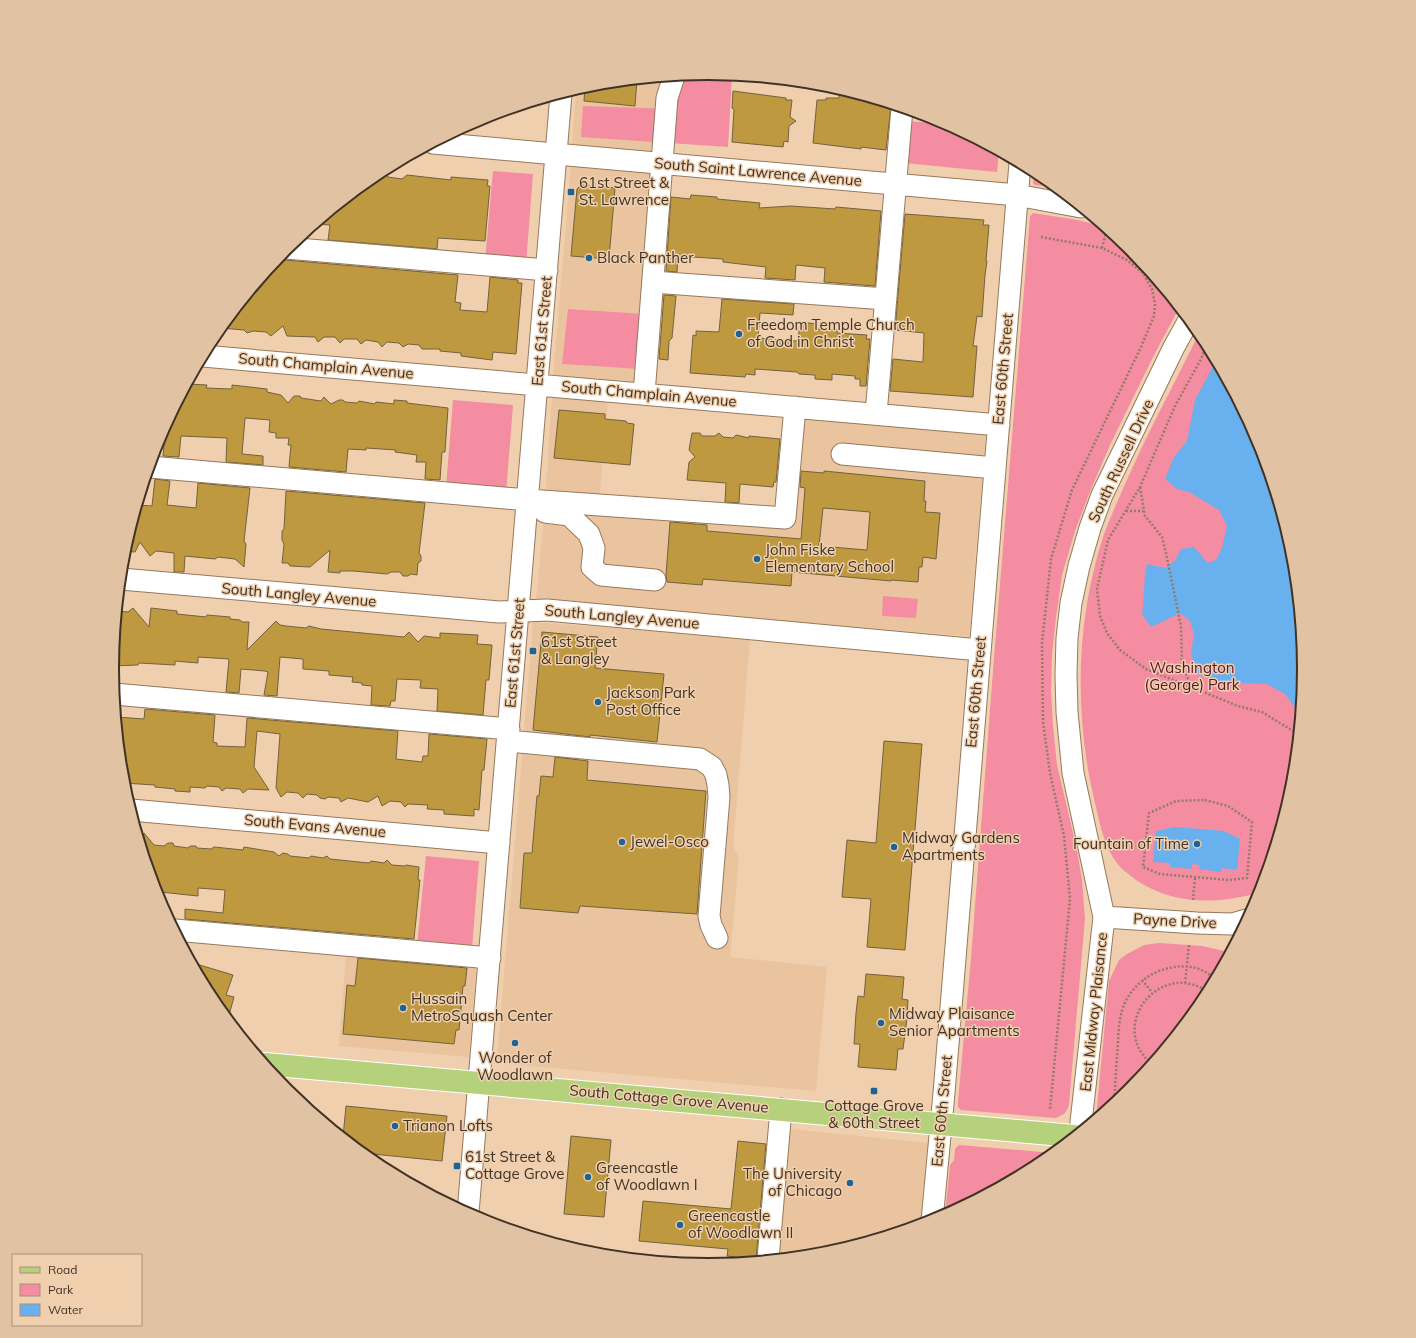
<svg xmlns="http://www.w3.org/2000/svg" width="1416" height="1338" font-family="Mulish,sans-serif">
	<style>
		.built { fill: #eac49f }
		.green { fill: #f48ca2 }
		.water { fill: #69b0ee }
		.building { fill: #be993f; stroke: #72623e; fill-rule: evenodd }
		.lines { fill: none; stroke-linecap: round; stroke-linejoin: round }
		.minor-casing { stroke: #96795b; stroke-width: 23 }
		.major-casing { stroke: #fff; stroke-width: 24 }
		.path { stroke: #927c66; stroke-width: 2.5; stroke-dasharray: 2 2; stroke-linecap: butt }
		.minor { stroke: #fff; stroke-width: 21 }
		.major { stroke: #b5d17b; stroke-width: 22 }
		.poi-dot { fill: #1f6297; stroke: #efcfae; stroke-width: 1.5 }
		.labels { text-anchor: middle; stroke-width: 3; stroke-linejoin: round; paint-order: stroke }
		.street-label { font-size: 15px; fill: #403326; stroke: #efcfae }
		.poi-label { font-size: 15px; fill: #403326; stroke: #efcfae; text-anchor: start }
		.park-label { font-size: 15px; fill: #5b132a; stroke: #efcfae }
		.rim { fill: none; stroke: #403326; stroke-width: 2 }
	</style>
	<rect width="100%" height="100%" fill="#efcfae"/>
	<path class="built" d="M674,76l-11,76 -91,-7 4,-56 16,-5z
		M571,165l90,7 -16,210 -92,-6z
		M552,396l56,4 -9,105 186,13 9,-101 192,15 -17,204 -433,-35 9,-100z
		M533,622l217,17 -17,208 6,10 -9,100 97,10 -11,124 -309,-27 -7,-2 -3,-3z
		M347,945l130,12 -8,100 -130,-11z
		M780,1128l149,15 -7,81 -98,30 -56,5z
		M570,1247l164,15 -26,3 -116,-11z"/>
	<path class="green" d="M708,73l24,2 -4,72 -147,-10 2,-31 89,3 9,-33z
		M907,121l39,3 53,28 -2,20 -93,-9z
		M1034,170l22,17 -21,-2 -2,-2z
		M493,171l40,3 -7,90 -41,-3z
		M1033,213l45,7 27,7 25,21 49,60 -26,49 -43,88 -21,49 -14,37 -13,44 -6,42 -4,37 -1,39 2,32 4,40 20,85 5,30 3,38 -16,186c-2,9 -5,11 -14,14l-94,-8 -3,-3v-5l13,-144 22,-287 37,-455z
		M568,309l76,5 -4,55 -78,-5z
		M1199,333l5,5 55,103 34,112 11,116 -12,116 -32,107c-41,13 -87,13 -124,-12 -6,-5 -14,-10 -19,-17 -12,-15 -17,-37 -21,-56 -22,-88 -21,-183 7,-270 8,-22 18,-44 28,-66 21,-47 46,-92 68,-138z
		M453,400l60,5 -7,88 -60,-5z
		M883,596l35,3 -2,19 -34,-2z
		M426,856l53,5 -7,88 -55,-4z
		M1159,943l43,3 27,6 -26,48 -74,91 -33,27 13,-137 10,-21 8,-6 17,-9z
		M959,1145l94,8 -14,12 -94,50 5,-50 4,-5 1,-11z"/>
	<path class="water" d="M1216,361l43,80 34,112 11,116 -4,45 -15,-20 -18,-10 -53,-2 -18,-10 -5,-19 3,-19 -4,-13 -10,-8 -29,14 -9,-13c3,-17 1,-33 5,-50l18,4 10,-7 6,-12 13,-2 14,16 8,-3 6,-12 5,-22 -8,-16 -30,-18 -12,-3 -12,-10 9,-22 13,-16 8,-41z
		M1175,827l49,4 16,8 -3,31 -16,-2v4l-22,-3 1,-4 -8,-1v5l-22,-2v-4l-17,-1 3,-31z"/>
	<path class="building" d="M637,80l-2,26 -51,-5 1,-15 7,-2z
		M840,89l51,16 -5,45 -25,-3v2l-48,-6 4,-43h9v-2h13z
		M733,91l53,7v2h6l-2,17 6,4 -7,5 -1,16 -4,-1 -1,6 -51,-5 2,-32 -2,-2z
		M377,174l9,1 2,2 14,2 5,-4 44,5v-3l37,3 -1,6h3l-5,55 -47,-3 -1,11 -109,-9 2,-15 -14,-1z
		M581,185l34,3 -6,71 -38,-3 6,-67z
		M691,195l26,2v2l43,4 -1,5 32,-2 44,3 1,-2 45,4 -6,75 -51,-4 1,-14 -29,-3 -1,15 -30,-2 1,-11 -43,-5v-3l-45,-3 -1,16 -11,-1 5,-74 19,2z
		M905,214l79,6 -1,5h6l-3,36h1l-2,14 -3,42 -5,-1 -4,30h4l-4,51 -83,-6 3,-32 30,3 1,-29 -29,-3z
		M279,257l6,3 173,15 -3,27 6,1 -1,7 27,2 3,-35 28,3v3h4l-6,71 -23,-2 -1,8 -31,-4v-3l-21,-2v-2h-18l-3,-4 -11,-1 -5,3 -4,-4 -12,-1 -5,5 -4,-5 -12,-2 -5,4 -4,-5h-13l-4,4 -5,-6h-11l-6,5 -3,-5 -28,-1 -4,-10 -12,10 -5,-4 -13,-1 -6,2 -3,-3 -23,-2z
		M664,295l12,1 -4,42 -3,3 -1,19 -9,-1z
		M722,299l72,5 -1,11 -33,-2 -2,25 40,3 2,-19 17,2 -1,5 21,1v3l30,2 -1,4h4l-4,47h-6v-7h-5v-3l-23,-2v6l-17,-1v-4l-16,-1 -2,-2 -42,-3v6l-9,-1 -1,3 -55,-4 3,-38 3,1v-5l23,1z
		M188,384l19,1 -1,3 26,1v-4l35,4v3l14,3 7,8 6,-7h6l1,2 20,3 3,-4 7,7 8,-4h4l2,2 12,1 2,-2 16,3 1,-2 18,2v-4l13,1v2l41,5 -3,44h-3l-2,28 -15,-1 1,-17h-10l1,-7 -22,-3 1,-2 -30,-2v2l-18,-1 -2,23 -57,-5 2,-22h-3l1,-7h-13v-5l-7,-1 1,-12 -25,-2 -3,36 21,2v9l-37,-3 1,-24 -46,-2 -2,21 -16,-1 3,-31z
		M559,410l46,4v5l21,2 1,2 7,1 -4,41 -76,-7z
		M692,433h8l2,3h13l4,-3 4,4 10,1 3,-3 13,3v-2l31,3 -4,43h-2l-1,5 -33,-3 -1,19 -14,-1 1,-19 -39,-3 2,-18 6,-5 -6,-7z
		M801,471l23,2v-2l101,10 -1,20h2l-1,11 15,1 -4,46 -13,-2 -1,10h-3l-1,15 -27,-2v1l-99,-9 -1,14 -88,-7 -1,6 -35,-3 -1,-7 4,-53 37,3v6l94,8 4,-51 -5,-1zM823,508l47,4 -3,38 -48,-4z
		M155,479l15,2 -3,24 29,3 2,-25 52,5 -6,53 2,3 -2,23 -9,-8 -17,-2 -3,2 -30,-3 -1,16h-10v-19l-18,-2 -6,5 -10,-14 -5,10 -11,-1 14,-46 14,1z
		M286,491l139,12 -6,50 2,3v5l-3,2 -1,12 -6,-1 -3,2h-5l-3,-4h-9l-4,2 -34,-3h-13v2l-12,-1 2,-22 -20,17 -20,-1 -2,-3h-6l2,-19 -2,-4v-9l2,-2z
		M133,608l16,19 2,-19 26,3v3l29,3 1,-2 23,2v2l10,1 2,2h7l-2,28 29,-29 4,4 6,1 20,2 3,-2 12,3 83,8 5,-5 9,10 6,-6 16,2v-5l38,2 -1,9 15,1 -3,35h-3l-3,35 -46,-4 1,-22 -18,-1 1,-8 -24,-1 -2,22h-4l-1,5 -19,-1 1,-19 -10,-1v-2l-10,-1 1,-5 -24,-2v-4l-26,-2v-10l-23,-2 -3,39 -13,-1 4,-23 -3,-1 -24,-2 -2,24 -13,-1 3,-33 -31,-2v6l-23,-2v4l-36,-2 -1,2 -26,1 6,-55 10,1z
		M542,632l56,5 -3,31 69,6 -7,68 -67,-7v2l-57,-7z
		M145,709l70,6 -2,27 4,1v3l28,1 2,-29 151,13 -2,28 26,3 1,-6h5l1,-22 58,5 -3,31h-2l-3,40 -5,-1v7l-30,-2v-4l-17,-1 1,-4 -20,-1 -3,3 -4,-5 -11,-1 -8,5 -4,-10 -10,6 -20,-4 -7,4 -2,-4 -11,-1 -3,2 -5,-1 -3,-3 -10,-1 -4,4 -5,-5 -11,-1 -6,5 -5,-9 4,-54 -23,-3 -3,36 15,23 -21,-1 -5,4 -3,-4 -14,-1 -4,3 -3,-4 -12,-1 -2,2 -15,-1v5l-15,-1v-2l-20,-2v-2l-32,-2 -6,-66 27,2z
		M884,741l38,3 -17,206 -38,-3 4,-48 -29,-2 5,-57 29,3z
		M555,757l33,4 -1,19 119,11 -9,123 -117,-8 -2,7 -58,-5 4,-55h8l5,-57h2l2,-20 12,1z
		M144,833l10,12 10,1 4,-3h5l1,3 14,2 2,-2h6l1,2 14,1 3,-2 29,3 1,-3 30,5 5,4 4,-3 5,1 2,2 19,2 2,-2 12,2 4,-2 3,3 39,4 2,-2 13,2 3,-3 5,5 13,1 1,-1 13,2 -1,13h2l-6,59 -229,-20v-10l38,4 2,-23 -27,-2v8l-38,-4v-3h-5l-12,-39z
		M358,958l109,10 -2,18h-2l-4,44h-3l-2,14 -111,-10 4,-49 8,1z
		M193,963l40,12 -7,20 8,2 -6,22 -16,-19z
		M866,974l38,3 -2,22 6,1 -1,19 -4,30h-5l-2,21 -38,-3 2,-23h-6l2,-31 2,-17 6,1z
		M346,1106l101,10 -5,45 -79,-8 -20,-16z
		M571,1136l40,4 -7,77 -40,-3z
		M738,1141l28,3 -10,115 -29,-3 1,-7 -89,-8 4,-40 88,8z"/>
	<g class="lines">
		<g class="minor-casing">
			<path id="minor" d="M433,143l584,52 64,12
				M286,248l261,22
				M653,282l233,17
				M203,356l796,69
				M644,394l23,-296 7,-22
				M876,414l26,-306
				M842,454l153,14
				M150,467l378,33 257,18 10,-111
				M545,512l24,3 20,19 5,14 -2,19 9,8 54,5
				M121,579l378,33 48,-2 433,40
				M114,694l395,35
				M508,741l192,18 12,8 4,8 2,10 1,12 -10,119 2,9 6,13
				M131,810l368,33
				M1104,917l93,6 35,1 14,-4
				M175,930l315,28
				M1080,1131l24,-214 -31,-144 -6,-61 -1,-37 1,-37 4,-35 8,-37 11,-38 12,-33 72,-148 15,-27
				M468,1213l93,-1119
				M932,1221l12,-128 76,-930
				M768,1259l13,-150"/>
		</g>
		<g class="major-casing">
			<path id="major" d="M265,1064l809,72"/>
		</g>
		<path class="path" d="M1041,237l61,11 25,12 16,13 9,16 3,15 -1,12 -13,31 -69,143 -21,69 -9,84 1,79 7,51 14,63 6,63 -20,210
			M1102,248l5,-19
			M1207,345l-7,16 -25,45 -35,81 -32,53 -11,49 3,27 7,17 13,17 26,19 92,37 24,6 36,22
			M1140,487l5,29 17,21 4,16 15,73 1,40 10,21
			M1126,511h17
			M1205,800l23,6 24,16 -5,56 -18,2 -69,-6 -17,-7 6,-54 27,-12z
			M1193,900l2,-23
			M1142,980l10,12
			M1185,983l4,-38
			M1152,1064c-46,-37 8,-106 56,-72
			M1114,1103l5,-77c1,-7 2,-14 5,-21 11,-27 43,-44 72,-37 7,2 13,6 19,10"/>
		<use href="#minor" class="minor"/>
		<use href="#major" class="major"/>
	</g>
	<g class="poi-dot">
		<rect x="567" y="188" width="8" height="8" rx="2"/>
		<circle cx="589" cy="258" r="4"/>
		<circle cx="739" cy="334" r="4"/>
		<circle cx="757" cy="559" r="4"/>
		<rect x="529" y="647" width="8" height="8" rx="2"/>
		<circle cx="598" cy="702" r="4"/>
		<circle cx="622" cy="842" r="4"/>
		<circle cx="1197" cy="844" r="4"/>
		<circle cx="894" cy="847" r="4"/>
		<circle cx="403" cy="1008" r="4"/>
		<circle cx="881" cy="1023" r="4"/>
		<circle cx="515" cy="1043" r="4"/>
		<rect x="870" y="1087" width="8" height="8" rx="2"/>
		<circle cx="395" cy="1126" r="4"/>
		<rect x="453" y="1162" width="8" height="8" rx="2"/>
		<circle cx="588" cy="1177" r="4"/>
		<circle cx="850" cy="1183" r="4"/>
		<circle cx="680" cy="1225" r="4"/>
	</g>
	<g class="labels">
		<g class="street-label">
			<text transform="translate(758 172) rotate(5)" y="5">South Saint Lawrence Avenue</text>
			<text transform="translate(542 331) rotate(-85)" y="5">East 61st Street</text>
			<text transform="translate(326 366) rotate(5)" y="5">South Champlain Avenue</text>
			<text transform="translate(1003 369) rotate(-85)" y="5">East 60th Street</text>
			<text transform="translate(649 394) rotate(5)" y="5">South Champlain Avenue</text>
			<text transform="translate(1121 461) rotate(-65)" y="5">South Russell Drive</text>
			<text transform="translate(299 595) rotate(5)" y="5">South Langley Avenue</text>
			<text transform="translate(622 617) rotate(5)" y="5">South Langley Avenue</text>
			<text transform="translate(515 653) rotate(-85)" y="5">East 61st Street</text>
			<text transform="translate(976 692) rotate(-85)" y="5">East 60th Street</text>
			<text transform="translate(315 826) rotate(5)" y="5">South Evans Avenue</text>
			<text transform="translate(1175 921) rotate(3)" y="5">Payne Drive</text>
			<text transform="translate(1094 1012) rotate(-84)" y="5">East Midway Plaisance</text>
			<text transform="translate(669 1099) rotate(5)" y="5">South Cottage Grove Avenue</text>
			<text transform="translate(942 1111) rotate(-85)" y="5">East 60th Street</text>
		</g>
		<g class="poi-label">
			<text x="579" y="188">61st Street &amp;<tspan x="579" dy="17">St. Lawrence</tspan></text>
			<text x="597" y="263">Black Panther</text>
			<text x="747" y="330">Freedom Temple Church<tspan x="747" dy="17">of God in Christ</tspan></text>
			<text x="765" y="555">John Fiske<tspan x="765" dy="17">Elementary School</tspan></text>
			<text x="541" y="647">61st Street<tspan x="541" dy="17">&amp; Langley</tspan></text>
			<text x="606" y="698">Jackson Park<tspan x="606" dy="17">Post Office</tspan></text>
			<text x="902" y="843">Midway Gardens<tspan x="902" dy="17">Apartments</tspan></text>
			<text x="630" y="847">Jewel-Osco</text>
			<text x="1189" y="849" text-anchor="end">Fountain of Time</text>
			<text x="411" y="1004">Hussain<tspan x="411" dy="17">MetroSquash Center</tspan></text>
			<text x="889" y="1019">Midway Plaisance<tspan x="889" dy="17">Senior Apartments</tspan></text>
			<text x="515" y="1063" text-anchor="middle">Wonder of<tspan x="515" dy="17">Woodlawn</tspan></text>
			<text x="874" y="1111" text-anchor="middle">Cottage Grove<tspan x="874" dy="17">&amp; 60th Street</tspan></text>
			<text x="403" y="1131">Trianon Lofts</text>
			<text x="465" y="1162">61st Street &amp;<tspan x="465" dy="17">Cottage Grove</tspan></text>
			<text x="596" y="1173">Greencastle<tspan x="596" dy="17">of Woodlawn I</tspan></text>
			<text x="842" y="1179" text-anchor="end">The University<tspan x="842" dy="17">of Chicago</tspan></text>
			<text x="688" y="1221">Greencastle<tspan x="688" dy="17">of Woodlawn II</tspan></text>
		</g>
		<g class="park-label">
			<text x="1192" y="673">Washington<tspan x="1192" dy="17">(George) Park</tspan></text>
		</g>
	</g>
	<path d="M0 0H1416V1338H0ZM119 669a589 589 0 1 1 1178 0a589 589 0 1 1-1178 0Z" fill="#e1c3a3" fill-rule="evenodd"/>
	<path class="rim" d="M119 669a589 589 0 1 1 1178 0a589 589 0 1 1-1178 0Z"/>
	<rect x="12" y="1254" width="130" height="72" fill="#efcfae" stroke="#a99178"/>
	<rect x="20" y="1267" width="20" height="6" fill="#b5d17b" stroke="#a99178"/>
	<text x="48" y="1274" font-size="12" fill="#403326">Road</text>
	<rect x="20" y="1284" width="20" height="12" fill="#f48ca2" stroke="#a99178"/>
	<text x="48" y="1294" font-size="12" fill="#403326">Park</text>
	<rect x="20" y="1304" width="20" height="12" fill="#69b0ee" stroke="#a99178"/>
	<text x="48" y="1314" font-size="12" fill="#403326">Water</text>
</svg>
